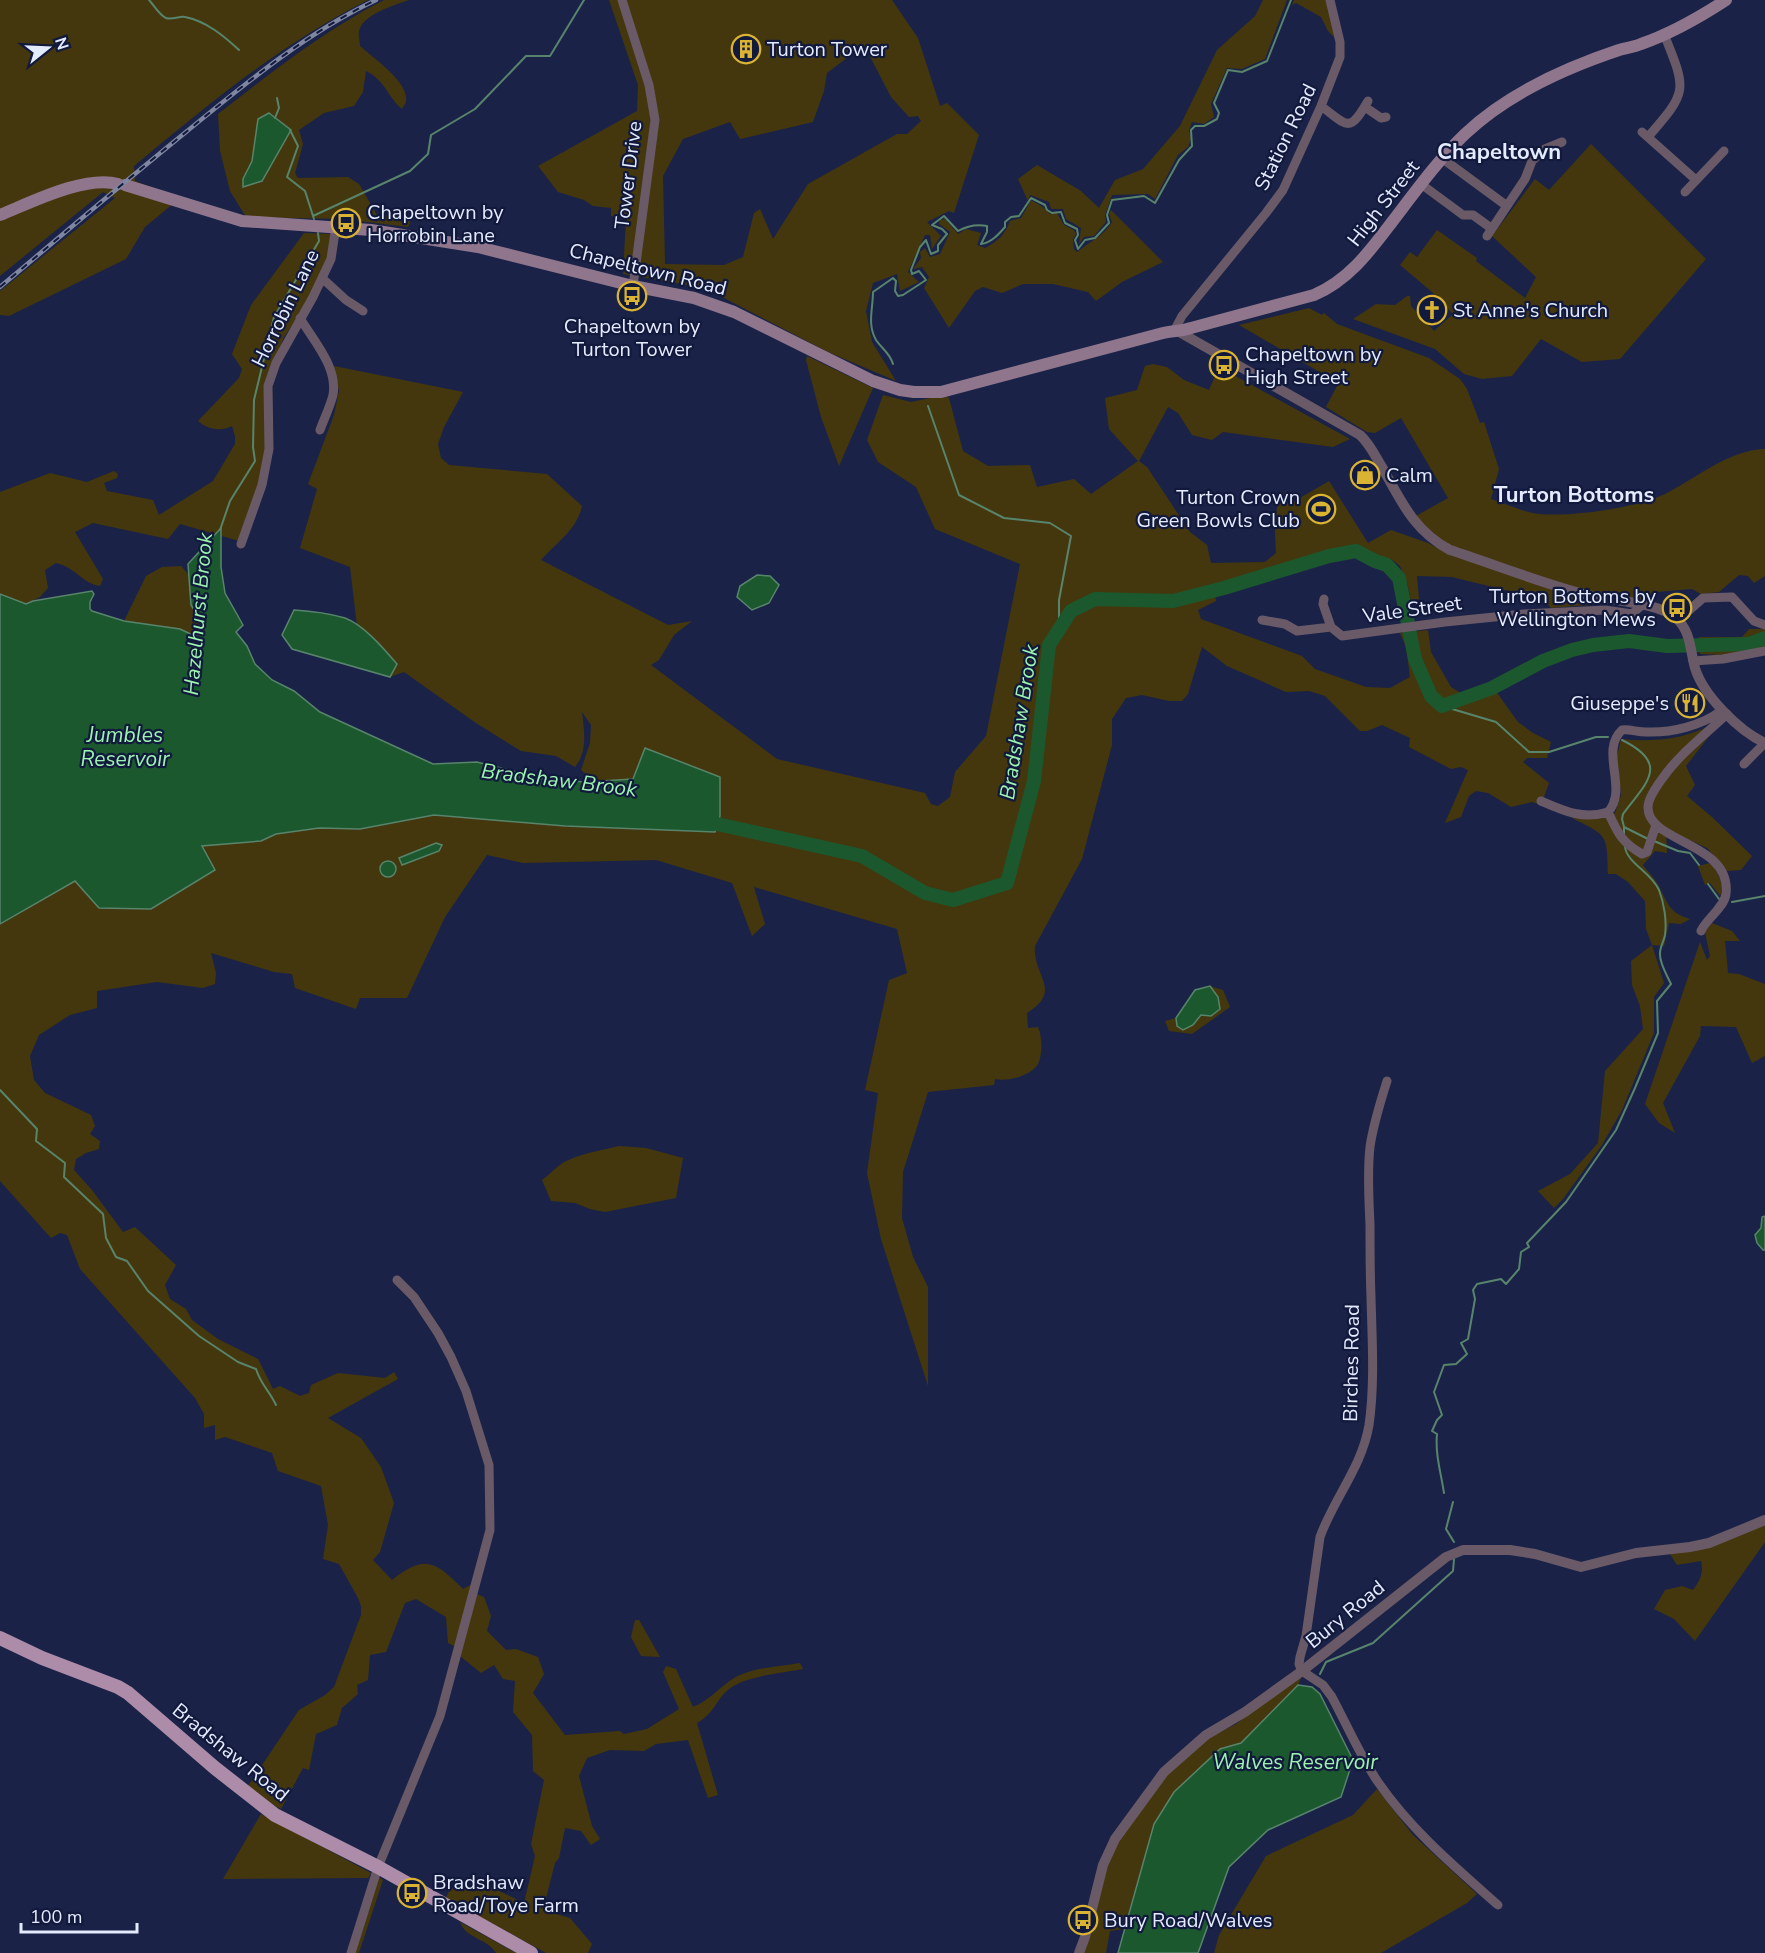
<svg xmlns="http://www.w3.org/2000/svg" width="1765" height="1953" font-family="'Nunito Sans',sans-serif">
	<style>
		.green { fill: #44370d; fill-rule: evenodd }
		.water { fill: #1c582e; stroke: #58846c; stroke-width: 1.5 }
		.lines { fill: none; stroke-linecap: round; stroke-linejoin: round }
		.stream { stroke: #58846c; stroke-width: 2 }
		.river { stroke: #1c582e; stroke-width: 14 }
		.minor { stroke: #6a5a68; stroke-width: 9 }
		.tertiary { stroke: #6a5a68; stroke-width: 10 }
		.secondary { stroke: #90768d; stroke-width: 12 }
		.primary { stroke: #ad8ca9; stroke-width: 14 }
		.rail-casing { stroke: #7f86a2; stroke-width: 4.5 }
		.rail { stroke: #11193c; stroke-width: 2; stroke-dasharray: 7; stroke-linecap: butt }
		.labels { text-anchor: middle; stroke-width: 4.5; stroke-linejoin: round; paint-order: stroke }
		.poi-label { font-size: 20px; fill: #e5ebfe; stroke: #11193c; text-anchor: start }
		.street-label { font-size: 20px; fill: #e5ebfe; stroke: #11193c }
		.water-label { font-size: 21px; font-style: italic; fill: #9ef3b1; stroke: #11193c }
		.quarter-label { font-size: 22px; font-weight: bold; fill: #e5ebfe; stroke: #11193c }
	</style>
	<rect width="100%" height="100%" fill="#1a2347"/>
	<path class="green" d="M0,0h368c-89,45 -158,103 -234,166l1,15 45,17 -35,29 -19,32 -117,57 -9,-1v-24l115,-93 -12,-6 -103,84z
		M384,0h25c-14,5 -46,14 -50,31 -1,4 1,11 1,15 13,12 49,36 46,55 0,3 -3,5 -4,8 -15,-13 -17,-29 -36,-38l-3,21 -9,14 -30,7 -25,17 4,14 -8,29 3,5 50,-1 11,7 18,31 36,1 -5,11 -65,-8 -97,-2 -16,-26 -10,-40 -2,-37c53,-41 105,-83 166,-114zM269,113l22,17 -48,49 9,-18z
		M609,0h283l26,38 22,68 7,-3 32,32 -25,78 -5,-2 -22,11 14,14 -9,13 -2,-14h-5l-17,37 11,10 -19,9 -3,-17 -24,9 -7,28 6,31 24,39 -68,-29 -106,-55 -29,-11 -70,-12 3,-55 -15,-3v-8l-18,-2 -9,-6 -26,-8 -20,-26 99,-55 1,-26zM864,45l27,52 18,20 9,-1 3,5 -14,13h-10l-89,50 -35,55 -13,-30 -6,4 -11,44 -19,8 -59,-1 -2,-88 20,-37 47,-17 10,17 73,-17 11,-31 3,-18z
		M1263,0h24l-22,59 -23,10 -15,-1 -16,36 3,13 -10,7 -12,-2 -3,8 2,9 -3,8 -10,8 -23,44 -7,-5 -36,1 -7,20 1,7 -12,14 -10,1 -5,7 2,-16 -15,-9 -3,-10h-12l-2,-7 -19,-7 -2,6 -10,-22 19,-14 44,26 18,17 16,-28 28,-11 37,-43 37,-76 38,-34z
		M1294,0h32l10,39 -8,-8 -7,-14 -25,-14 -4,2z
		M1591,144l115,115 -86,100 -38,3 -41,-23 -29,37 -30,3 -18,-5 -29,-25 -82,-30 23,-15 19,1 12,-9h3l1,10 23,25 19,-17 -21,-22 -32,-27 10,-13 7,5 20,-27 40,28 -1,3 49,37 11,-21 -44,-41 43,-57 14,11z
		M1031,200l12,7 7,7 7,-1 7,12 10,5 2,5 -3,4 1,10 3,3c12,-10 27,-16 35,-30l-3,-8 2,-4 52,52 -41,20 -26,19 -8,-9 -35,-8h-30l-21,9 -19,-6 -8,4 -26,37 -25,-40 5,-11 -7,-10 -9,2 8,-11 -1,-6 5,-4 5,9 10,-3 10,-22 -11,-8 1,-4 5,-1 13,15 8,-5 15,4 -4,12 8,3c13,-7 20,-13 25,-27l11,-3z
		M304,233l26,1v18l-21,49 -25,36 -19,49v62l-6,34 -20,59 -59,-17 -12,15 -75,-16 -18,9 28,47 -3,7c-17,-2 -25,-19 -44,-23l-11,7 3,18 -8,9 -14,7 -26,-10v-102l50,-19 37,9 27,-11 4,3 -1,4 -13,5 3,8 46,9 6,15 54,-34 22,-37v-8l-3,-10c-12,6 -25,3 -34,-5l41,-43 3,-9 -10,-15 19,-49z
		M1309,308l13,7 2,-2 13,11 92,34 31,21 7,10 13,34 4,-1 15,47 -8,30c15,5 32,13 48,15 33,3 97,-6 126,-20 32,-16 63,-44 100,-45v127l-11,7 -6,-7 -9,-1 -20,17 -18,2 -9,-5 -36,3 -4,9 -66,-9 -133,-45 -20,-12 -17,-19 32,-18 -47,-80 -26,15 -8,-1 -41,-25 11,-21 -2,-5 -96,-56z
		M807,356l66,32 -34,78 -18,-49 -15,-57z
		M1153,364l14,3 17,13 25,10 10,-23 131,72 -17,8 -110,-15 -11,8 -20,-5 -14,-22 -10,-6 -29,54 8,6 43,65 17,13 4,18 54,-1 11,-9c-1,-17 -4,-50 10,-62l7,11 36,-21 39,62 23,-13 37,13 22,12 152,49 -51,4 -13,-15 -9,-2 -16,1 -61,-15 -35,-1 2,23 -8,2 -4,-19 -7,-16 -9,-7 -17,-3 -17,-9 -34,7 -109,33 2,14 -18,9 3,9 101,37 13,13 51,18 24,1 20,-11 -4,-30 -6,-14 28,-3 3,22 20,35 19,12 25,-9 23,32 15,11 18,9 -4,16h-20l-4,4 26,21 -8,22 -9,-3 -21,5 -23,-14 -12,-2 -7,5 -8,21 -16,6 23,-53 -7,-3 -10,2 -42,-22 1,-9 -28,-13 -15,6h-7l-35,-35 -16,-5 -23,1 -59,-26 -25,-19 -14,47 -6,7h-13l-27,-6 -16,3 -14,21v26l-30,114 -47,87c-3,30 29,44 -8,67l1,15 10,-1c4,9 5,27 0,37 -7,12 -31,18 -43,15l-1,6 -66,7 -25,80 -1,46 11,39 15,30v99l-47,-147 -14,-66 11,-80 -13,-3 24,-110 18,-7 -10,-44 -143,-42 11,37 -13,12 -20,-53 -76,-23 -133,3 -36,-8 -42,62 -38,81h-47l-4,11 -61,-21 -3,-14 -18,-2 -63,-19 5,20 -1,11 -12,4 -46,-6 -60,9v17l-27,7 -31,20 -9,21 4,24 11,13 46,22 4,11 -5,8 10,7 -1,8 -13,4 -10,6 -2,11 18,20 31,42 12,-5 41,38 -11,20 5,14 16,10 6,11 26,19 40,20 15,30 7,-3 20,10 9,-3 2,-8 27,-12 47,5 9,-6 4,7 -70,39 33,20 20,29 13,36 -14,49 -7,8 19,20c33,-26 43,-19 71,9l11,-6 -18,64 -8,-4 -2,-26 -30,-18 -11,4 -19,49 -16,3 -2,25 -11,5 1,9 -16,14 -5,17 -21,9 -7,36 -6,-2 -22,41 -15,-8 -18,-15 51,-76 26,-15 9,-8 27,-72v-9l-3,-8 -19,-34 -16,-5 5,-34 -7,-39 -43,-15 -6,-18 -47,-16 -10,3v-15l-11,3v-14l-9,-16 -115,-129 -13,-34 -7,-2 -9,5 -51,-57v-257l75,-43 126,-35 60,-5 15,-7 43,-6 41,1 74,-14 131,11 150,5 -82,-52 -39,3 -13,-12 9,-27 1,-18 -9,-13c2,18 6,39 -7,55l-19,-11 -35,-5 -45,-28 -72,-51 -14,5 7,-13 -22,-25 -18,-13 -7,-59 -50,-19 17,-59 -9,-5 26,-69 5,-24 -5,-25 129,26 -19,35 -6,17 3,14 8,7 98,9 35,32c-5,24 -26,37 -41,54l127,65 24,-4 -18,14 -15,25 -8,5 126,94 148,34 6,11 7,2 12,-9 5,-25 31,-36 34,-172 -85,-35 -19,-42 -38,-25 -11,-22 16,-45 28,7 34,-7 4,3 14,53 25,15 42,-1 7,22 37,-8 17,15 47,-33 -29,-32 -4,-31 32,-8 8,-24z
		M181,566l8,9 2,30 15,23 -12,8 -14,-7 -56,-8 22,-45 16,-9z
		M1749,629h16v19l-42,7 -23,-1 -1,-17h43z
		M1709,726l1,9 -24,31 9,19 -8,11 25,21 40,39 -11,14 -14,1 -20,-23 -41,-19 1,24 -12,-2 -12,14c5,7 11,12 15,20 10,17 10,28 32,34l-9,5 -12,-1 -5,23 -12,-1 12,38 -10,14v36l-32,77 -20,35 -39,54 -9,9 -16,-17 32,-17 28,-31 7,-72 38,-42 -3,-23 -8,-21 -1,-24 21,-16 -6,-16 -1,-28 -17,-19 -12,-8h-8c-1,-40 0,-38 -36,-56l24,1 19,-6 6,-18 -4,-39 4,-17c30,3 61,1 88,-13z
		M1710,863c8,9 15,21 10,33l-10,-13 -5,2 -7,-19z
		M1712,923l20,8 8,10h-15l3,32 11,1 26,10v72l-13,7 -16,-36 -35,-1 -1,10 -37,67 12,30 -16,-10 -14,-19 55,-162 7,18 3,-4 -5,-24z
		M1210,986l13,4 7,17 -38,27 -23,-3 -4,-10 11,-3 1,7h16l25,-28z
		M619,1146l27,2 37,10 -7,40 -71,14 -15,-3 -15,-6 -24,-2 -9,-21c7,-5 11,-10 18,-15 12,-10 43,-15 59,-19z
		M1765,1525v17l-70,99 -21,-22 -20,-10 11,-19 17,-4 11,4c7,-9 11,-18 8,-29l-24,4 -7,-11z
		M477,1594l7,3 7,19 -4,15 19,19 10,-1 22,8 6,17 -11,19 32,42 55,-4 4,3 23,-5 32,-20 -16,-37 3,-6 10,3 17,38c15,-6 25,-18 38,-27 19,-13 47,-13 69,-17l3,6c-21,4 -58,7 -74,20 -13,10 -13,23 -32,34l21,72 -10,3 -20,-58 -32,4 -12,7 -34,-1 -23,8 -8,18 13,50 8,13 -9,6 -10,-14 -16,-3 -6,30 -4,5 -12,47 27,8 22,26 -4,9h-42l-100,-55 4,-9 33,-6 41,20 11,-47 -4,-12 13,-64 -11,-9 -1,-36 -19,-23 2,-31 -12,-2 -9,-14 -13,8 -21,-17z
		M635,1620h4l21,37 -19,-1 -10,-19z
		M1299,1677l2,1 -3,7 -57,58 -21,7 -66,74 -30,105 -14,2 -4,22h-23l22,-85 13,-27 48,-67 40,-35 30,-15z
		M1377,1789l36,46 64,59 -10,9 -86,50h-167l5,-18 47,-79 87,-41z
		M261,1814l110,59 -3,5 -145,1z
		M377,1876l6,4 -24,73h-6z
		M460,1922l56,31h-20c-9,-15 -30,-14 -36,-31z"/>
	<path class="water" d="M269,113l22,17 -29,51 -19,6v-8l9,-18 6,-42z
		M221,528v39l4,26 18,32 -7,7 11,14 8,18 17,16 22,11 26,21 113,52 44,-2 67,17 41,3 48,-3 12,-31 75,29v39l-5,16 -150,-6 -131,-11 -74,14 -41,-1 -43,6 -15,7 -59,5 13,24 -64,39 -52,-1 -24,-27 -75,43v-330l26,10 7,-3 59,-10 2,3 -4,8v7l2,2 32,10 56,8 15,7 10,-8 -14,-23 -3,-41z
		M757,575l13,1 9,9 -10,18 -17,7 -15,-13 3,-11z
		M294,610c17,1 34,3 51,8 19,7 39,31 52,46l-7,13 -98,-28 -10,-14z
		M436,843l6,2 -3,6 -37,14 -3,-7z
		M380 869a8 8 0 1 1 16 0a8 8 0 1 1-16 0Z
		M1210,986l8,11 2,12 -9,7 -10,-1 -8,10 -10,5 -6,-4 -1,-8 19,-28z
		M1765,1216v34h-2l-6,-7 -2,-8 6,-7 1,-11z
		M1298,1685l14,2 8,7 33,66 -12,37 -73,33 -39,37 -31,86h-80l36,-129 20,-32 46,-43 21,-6z"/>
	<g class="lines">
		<path class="stream" d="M149,0c5,5 10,15 17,18 6,2 13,-2 19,-1 21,4 39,19 54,33
			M275,118l4,-10 -2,-10
			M290,130l8,16 -11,31 18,14 9,28
			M313,216l97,-45 18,-17 3,-19 44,-26 51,-53h24l34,-56
			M893,364c-3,-11 -11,-15 -17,-24 -9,-16 -3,-31 -3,-48l20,-14 3,3 -1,10 3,5 5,-1 23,-15 -7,-9 -7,3 -1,-4 9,-23 6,-7 5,14 7,-3v-6l9,-11 -5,-5 -10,-4 12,-9 14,15c9,-5 19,-7 29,-5v6l-6,12c10,-1 18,-10 24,-17v-5l6,-5 8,-1 12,-18 14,7 2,5 5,3 9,-1 4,11 12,6 1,6 -3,5 3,9 7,-9 10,-2 14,-15 -2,-8 5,-15 32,-4 11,7 24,-43 13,-14 -1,-16 4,-4h9l13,-7 2,-6 -5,-10 14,-33 14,2 25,-11 24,-61
			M928,406l31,89 45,23 46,5 21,13 -12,64v29
			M220,530l10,-29 25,-40 -2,-14 1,-47 20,-83 45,-76 -1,-8
			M1442,706l54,16 33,30h20l47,-15h12
			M1622,740c49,24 24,43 1,74l-1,5 2,8 24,12
			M1624,827v9
			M1654,841l24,10 12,2 9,12
			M1708,884l11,15
			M1732,902l33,-6
			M0,1090l37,39 -1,12 29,22 -1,14 39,37 3,24 10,19 11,4 21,30 51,45 39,26 18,7c5,16 13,21 20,36
			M1444,1493c-3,-20 -9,-39 -7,-59l-5,-3 5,-11 5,-5 -8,-23 10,-27 12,-1 11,-10 -6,-11 7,-4 7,-40 -2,-9 4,-6 24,-5 5,5 13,-15 2,-17 8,-5 -2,-4 39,-41 50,-72 19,-42 23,-55 -1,-32 14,-17c-4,-9 -12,-21 -11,-31 0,-6 4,-12 5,-18 2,-14 -1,-32 -6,-45 -7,-17 -32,-27 -34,-43
			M1453,1502l-7,27 8,13
			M1320,1674l6,-12 47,-19 80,-72 1,-12"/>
		<path class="river" d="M699,820l163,36 63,37 28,7 54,-17 27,-102 15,-136 22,-34 24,-12 78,2 51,-13 105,-32 27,-5 19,10 12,4 12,13 16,81 16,37 11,10 50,-18 51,-27 29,-11 21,-5 36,-4 38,5 82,-2 16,-6"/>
		<path class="minor" d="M622,0l27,85 6,35 -22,166
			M1321,106c27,20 28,28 47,-5
			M1365,107l16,11 5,-1
			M1642,132l54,48
			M1648,137c40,-46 39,-46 16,-103
			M1443,159l64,47
			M1421,184l42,31h10l18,13
			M1685,192l39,-41
			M1487,236l38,-57 7,-18 13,-12 17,-7
			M322,278l24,22 17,11
			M300,318c13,22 38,49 33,77 -3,12 -9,24 -13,35
			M1174,331l8,-15 84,-103 17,-23 38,-84 19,-49v-15l-10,-42
			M241,544l21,-59 7,-36 -1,-63 8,-23 37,-66 18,-38 5,-33
			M1324,599l-1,5 8,23
			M1262,620l23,4 12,7 34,-4
			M1678,620l25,-22 29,-1 22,24 11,4
			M1331,627l11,9 103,-14 79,-8 81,-4 27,4 10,-9
			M1693,661l30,-2 42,-8
			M1744,764l21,-21
			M1541,801c23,10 42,19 67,11 21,-23 -9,-61 14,-82 8,-1 15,2 24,2 25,1 56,-6 76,-22
			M1608,812c10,21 13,30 34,42l5,-2 9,-27
			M1701,931c6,-13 23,-23 25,-37 6,-52 -79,-51 -78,-87 0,-9 9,-21 14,-28 17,-25 43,-44 65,-65
			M1387,1081c-7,22 -14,44 -17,66 -3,26 -1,52 0,78 0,24 0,48 1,72 1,42 4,86 -2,128 -7,42 -35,73 -49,112l-14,99 -6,21 -1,7 3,7 21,14 9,12c15,28 28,59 46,85 33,48 77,85 120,123
			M351,1953l27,-86 62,-151 50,-186 -1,-65 -23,-74 -15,-34 -13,-24 -24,-36 -17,-17"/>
		<path class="tertiary" d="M1181,333l179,102c10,9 15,21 22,32 19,34 32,64 68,83 43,14 86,31 130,43 26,8 76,8 96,25 15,13 14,32 19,50 8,27 44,63 70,75
			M1079,1953l6,-16 18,-72 12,-26 49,-67 42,-37 39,-23 57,-41 144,-114 17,-7h47l25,4 46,13 55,-14 54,-6 19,-4 56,-23"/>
		<path class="secondary" d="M125,185l117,36 129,9 107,17 155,39 61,12 40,14 139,69 27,9 14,2h27l222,-59c12,-3 16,-1 28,-5l123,-33c35,-15 56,-44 78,-73 23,-30 46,-62 73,-88 42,-40 100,-66 154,-84 7,-2 15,-3 22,-6 29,-10 59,-27 85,-44
			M0,215c32,-13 85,-40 118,-31"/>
		<path class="primary" d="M0,1638l42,20 76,29 10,6 87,75 60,47 103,52 153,86"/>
		<g class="rail-casing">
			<path id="rail" d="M0,287c62,-52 123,-104 186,-155 60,-49 120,-99 190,-132"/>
		</g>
		<use href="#rail" class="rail"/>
	</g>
	<defs>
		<g id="building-ring" transform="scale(1.5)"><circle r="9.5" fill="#11193c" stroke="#dab333" stroke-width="1.5"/><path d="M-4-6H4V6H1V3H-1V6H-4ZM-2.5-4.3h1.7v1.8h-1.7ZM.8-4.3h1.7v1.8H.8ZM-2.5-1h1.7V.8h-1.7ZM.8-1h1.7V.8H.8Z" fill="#dab333"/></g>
		<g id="bus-ring" transform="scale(1.5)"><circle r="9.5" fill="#11193c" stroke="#dab333" stroke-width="1.5"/><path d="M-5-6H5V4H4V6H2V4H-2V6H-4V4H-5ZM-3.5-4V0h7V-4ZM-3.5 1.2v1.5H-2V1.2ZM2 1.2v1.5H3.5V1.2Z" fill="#dab333"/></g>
		<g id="church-ring" transform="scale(1.5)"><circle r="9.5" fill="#11193c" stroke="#dab333" stroke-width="1.5"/><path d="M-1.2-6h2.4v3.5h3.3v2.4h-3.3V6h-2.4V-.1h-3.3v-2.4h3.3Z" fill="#dab333"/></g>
		<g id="shop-ring" transform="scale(1.5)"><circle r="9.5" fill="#11193c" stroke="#dab333" stroke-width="1.5"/><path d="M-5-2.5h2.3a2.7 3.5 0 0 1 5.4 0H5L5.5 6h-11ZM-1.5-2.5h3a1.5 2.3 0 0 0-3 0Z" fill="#dab333"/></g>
		<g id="stadium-ring" transform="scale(1.5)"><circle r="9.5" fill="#11193c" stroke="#dab333" stroke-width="1.5"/><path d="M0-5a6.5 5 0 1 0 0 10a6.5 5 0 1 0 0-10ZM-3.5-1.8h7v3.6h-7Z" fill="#dab333"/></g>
		<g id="restaurant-ring" transform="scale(1.5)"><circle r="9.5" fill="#11193c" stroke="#dab333" stroke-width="1.5"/><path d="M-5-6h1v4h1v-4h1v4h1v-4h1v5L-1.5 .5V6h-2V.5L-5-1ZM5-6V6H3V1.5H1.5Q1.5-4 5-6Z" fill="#dab333"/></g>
	</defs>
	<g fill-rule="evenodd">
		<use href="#building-ring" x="746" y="49"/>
		<use href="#bus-ring" x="346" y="223"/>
		<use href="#bus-ring" x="632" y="296"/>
		<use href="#church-ring" x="1432" y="310"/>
		<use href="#bus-ring" x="1224" y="365"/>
		<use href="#shop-ring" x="1365" y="475"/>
		<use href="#stadium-ring" x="1321" y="509"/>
		<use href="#bus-ring" x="1677" y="608"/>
		<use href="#restaurant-ring" x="1690" y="703"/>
		<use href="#bus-ring" x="412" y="1893"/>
		<use href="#bus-ring" x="1083" y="1920"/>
	</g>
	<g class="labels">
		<g class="poi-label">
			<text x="767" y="56">Turton Tower</text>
			<text x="367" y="219">Chapeltown by<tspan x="367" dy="23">Horrobin Lane</tspan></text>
			<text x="1453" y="317">St Anne's Church</text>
			<text x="632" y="333" text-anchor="middle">Chapeltown by<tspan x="632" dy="23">Turton Tower</tspan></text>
			<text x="1245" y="361">Chapeltown by<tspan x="1245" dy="23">High Street</tspan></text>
			<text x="1386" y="482">Calm</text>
			<text x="1300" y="504" text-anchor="end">Turton Crown<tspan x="1300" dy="23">Green Bowls Club</tspan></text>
			<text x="1656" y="603" text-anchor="end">Turton Bottoms by<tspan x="1656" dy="23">Wellington Mews</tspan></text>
			<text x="1669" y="710" text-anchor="end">Giuseppe's</text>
			<text x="433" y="1889">Bradshaw<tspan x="433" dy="23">Road/Toye Farm</tspan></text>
			<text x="1104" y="1927">Bury Road/Walves</text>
		</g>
		<g class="street-label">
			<text transform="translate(1285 137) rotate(-64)" y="7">Station Road</text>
			<text transform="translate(628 175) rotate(-83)" y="7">Tower Drive</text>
			<text transform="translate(1383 203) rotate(-52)" y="7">High Street</text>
			<text transform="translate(648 269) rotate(14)" y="7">Chapeltown Road</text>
			<text transform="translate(285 308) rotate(-64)" y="7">Horrobin Lane</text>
			<text transform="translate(1412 609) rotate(-8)" y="7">Vale Street</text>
			<text transform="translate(1351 1363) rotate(-89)" y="7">Birches Road</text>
			<text transform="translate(1345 1614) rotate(-39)" y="7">Bury Road</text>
			<text transform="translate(231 1752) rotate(39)" y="7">Bradshaw Road</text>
		</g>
		<g class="water-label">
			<text transform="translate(198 614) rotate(-85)" y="7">Hazelhurst Brook</text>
			<text transform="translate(1019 722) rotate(-81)" y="7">Bradshaw Brook</text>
			<text x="125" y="742">Jumbles<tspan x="125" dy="24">Reservoir</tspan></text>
			<text transform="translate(559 780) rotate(7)" y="7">Bradshaw Brook</text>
			<text x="1295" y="1769">Walves Reservoir</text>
		</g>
		<g class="quarter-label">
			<text x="1499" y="159">Chapeltown</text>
			<text x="1574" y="502">Turton Bottoms</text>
		</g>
	</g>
	<g transform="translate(48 48) rotate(72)" stroke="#11193c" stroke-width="4.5" paint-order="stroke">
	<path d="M0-4.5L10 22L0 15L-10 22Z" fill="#e5ebfe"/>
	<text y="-9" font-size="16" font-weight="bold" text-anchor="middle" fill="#e5ebfe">N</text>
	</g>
	<path d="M21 1923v9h116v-9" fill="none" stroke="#e5ebfe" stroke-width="3"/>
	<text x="30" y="1923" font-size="18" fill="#e5ebfe" stroke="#11193c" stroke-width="4.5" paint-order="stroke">100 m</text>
</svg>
